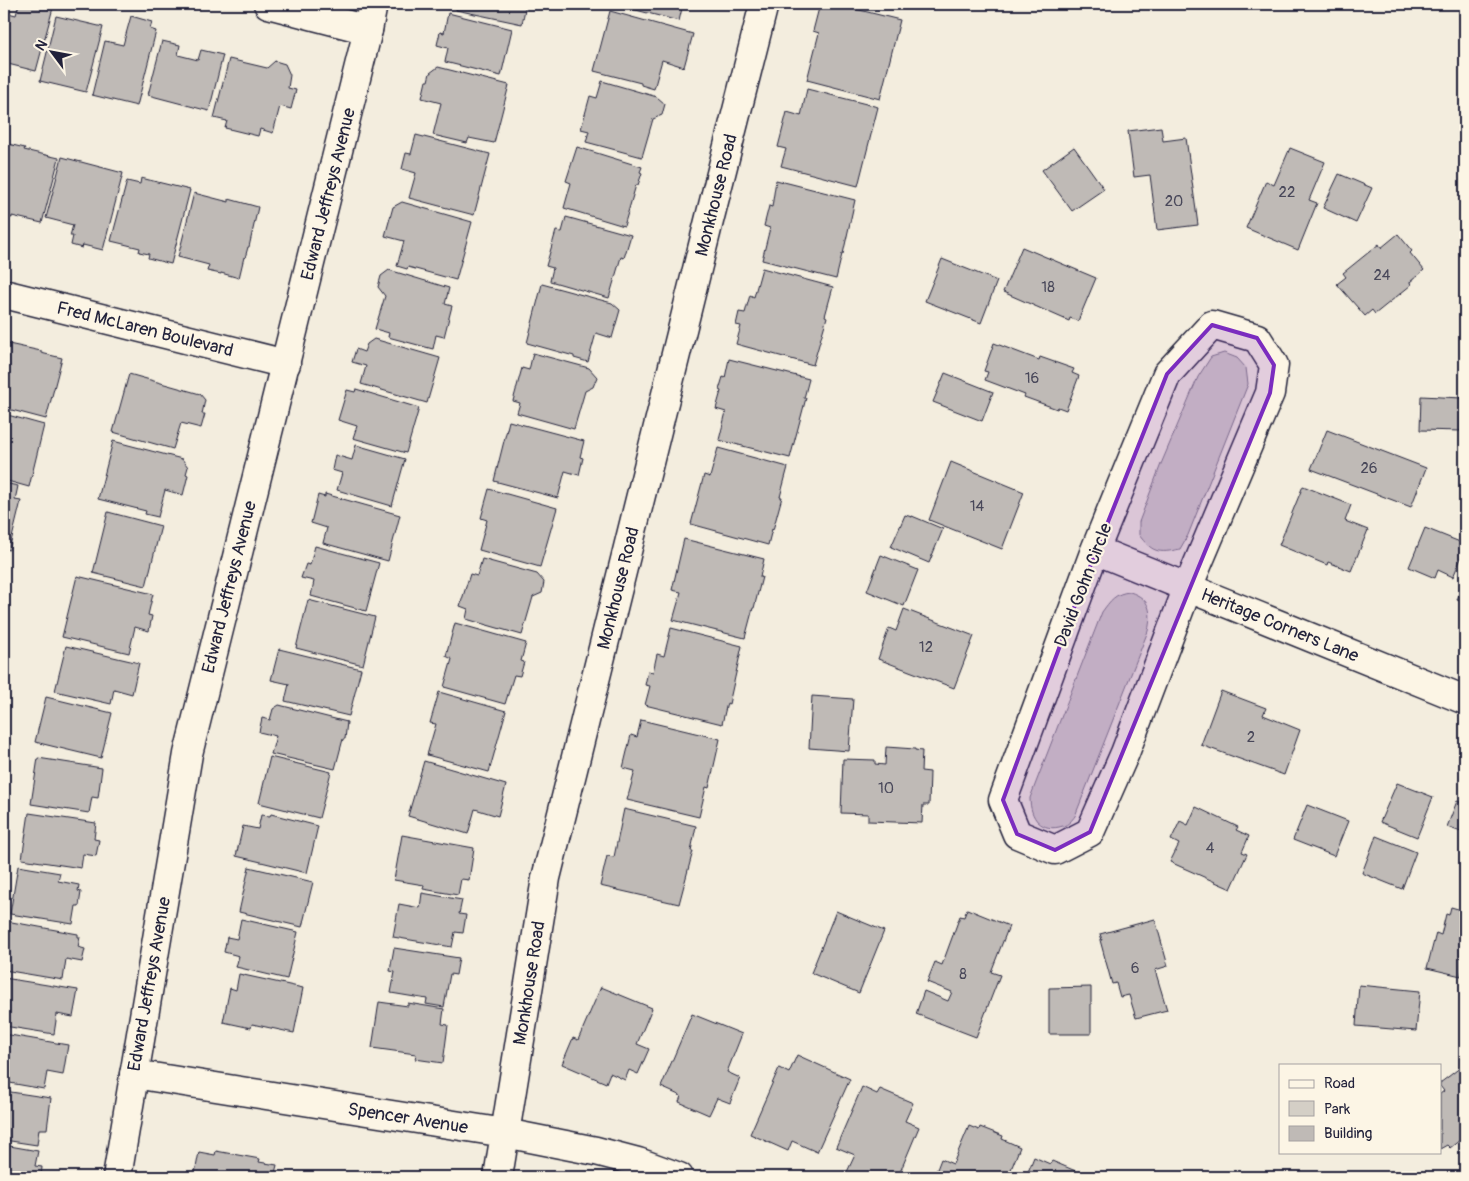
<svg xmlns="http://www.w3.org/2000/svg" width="1469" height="1181" font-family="Pangolin,sans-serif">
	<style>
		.green { fill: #d4cfc6; stroke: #7b7880 }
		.building { fill: #bfbab6; stroke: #22223b }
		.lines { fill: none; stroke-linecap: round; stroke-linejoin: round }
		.street-casing { stroke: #22223b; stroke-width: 31 }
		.secondary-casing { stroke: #22223b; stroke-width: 31 }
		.street { stroke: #fcf5e5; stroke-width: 28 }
		.secondary { stroke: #fcf5e5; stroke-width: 28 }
		.marked { fill: #7b2cbf; fill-opacity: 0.2; stroke: #7b2cbf; stroke-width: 4; stroke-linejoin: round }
		.labels { text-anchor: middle; stroke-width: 4.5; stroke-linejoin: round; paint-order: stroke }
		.number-label { font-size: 15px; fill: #49485a }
		.street-label { font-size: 18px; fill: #22223b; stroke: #fcf5e5 }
	</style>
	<rect width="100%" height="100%" fill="#f3edde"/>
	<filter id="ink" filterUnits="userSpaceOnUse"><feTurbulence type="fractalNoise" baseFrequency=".02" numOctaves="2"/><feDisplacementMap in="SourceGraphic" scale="10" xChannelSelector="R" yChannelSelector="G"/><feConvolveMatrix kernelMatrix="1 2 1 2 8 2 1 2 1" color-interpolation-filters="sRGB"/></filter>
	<g filter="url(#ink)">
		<path class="green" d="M1224,353l13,5 9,10 2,16 -60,151 -8,14c-22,5 -28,3 -41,-14v-13l22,-58 37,-87 13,-20z
			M1130,592c21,7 22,20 18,39l-73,185c-3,4 -7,9 -12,10 -22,7 -33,-8 -33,-28l72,-186c8,-11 13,-19 28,-20z"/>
		<path class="building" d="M19,4h35l-18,67 -32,-8v-51l12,3z
			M457,4h69l-4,20 -66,-14z
			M620,4h63l-4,17 -59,-15z
			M820,4h15l65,16 -20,79 -73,-19 12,-47 -6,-2z
			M610,11l83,23 -9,33 -22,-7 -8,29 -13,-4v-2l-47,-12z
			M448,13l64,16 -11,47 -56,-14 3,-14 -11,-3 3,-13 4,1z
			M56,16l47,11 -17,65 -46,-11z
			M131,16l21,6 -2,7 6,2 -19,75 -45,-11 13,-54 18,4z
			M162,41l18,4 -2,10 20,5 3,-10 22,5 -14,56 -61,-16z
			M229,59l38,9 8,-7 10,3 5,11 -2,13 8,2 -5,19 -11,-3 -7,27 -13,-4 -2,7 -33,-8 2,-7 -13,-3z
			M438,67l71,18 -15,58 -25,-5 -2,5 -34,-8 8,-32 -19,-5 4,-17h2l2,-8z
			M602,81l55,16 8,7 -3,11 -9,4 -11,38 -56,-15 3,-11 -8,-2 9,-33 7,2z
			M807,89l71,18 -20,79 -77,-20 5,-17 -8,-2 9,-35 14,4z
			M1161,127l2,14 23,-3 12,87 -41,5 -7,-55 -16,2 -6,-46z
			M416,135l74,19 -16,61 -65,-17 7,-25 -14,-4 4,-16 5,1z
			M4,143l21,5 -1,2 35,8 -17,65 -30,-7v2l-8,-2z
			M577,147l65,20 -2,5 2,1 -4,12h-2l-12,41 -60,-18 7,-25 -5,-2z
			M1074,147l30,42 -32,22 -30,-41z
			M1290,148l35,14 -16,38 8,3 -19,47 -52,-22 20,-47 8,4z
			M62,157l61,16 -20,77 -20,-5 -1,3 -11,-3 2,-9h-3l3,-11 -27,-7z
			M1339,174l33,14 -16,35 -33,-15z
			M141,178l49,12 -19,74 -23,-6 1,-4 -10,-2 1,-4 -29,-7 16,-60 13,3z
			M776,180l79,20 -12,54h-1l-6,25 -74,-19 8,-32 -6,-2 5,-20 3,1z
			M194,193l35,9v-3l29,8 -9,40h-1l-3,11 -1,-1 -5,21 -18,-5v1l-14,-3 2,-6 -31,-8z
			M402,202l70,20 -16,58 -48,-13 -1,2 -10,-3 7,-25 -19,-5 8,-29z
			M566,217l65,18 -7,23 -3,-1 -12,41 -59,-17 3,-13 -7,-2 10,-35 6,1z
			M1398,234l14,17 -2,2 14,17 -14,12 1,3 -36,29 -3,-4 -7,6 -28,-32 9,-7 -3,-4 36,-29 2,4z
			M1022,247l74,31 -18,43 -8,-3 -1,3 -66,-29z
			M942,259l55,22 -16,42 -56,-22z
			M762,268l71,19 -8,29 2,1 -14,48 -77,-21 5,-18 -5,-1 3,-13 6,1 5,-18 4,2z
			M389,270l60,18 -4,16 7,2 -8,31 -8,-2 -3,14 -45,-12 1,-4 -14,-4 10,-33 -7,-9 3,-11z
			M542,284l70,19 8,7 -8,28 -16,-5 -8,29 -14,-4v-2l-47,-13z
			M374,339l66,19 -13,45 -66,-19 5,-18 -14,-4 4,-13 8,3 3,-8z
			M4,343l37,8v2l21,5 -16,61 -42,-11z
			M994,343l45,17 1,-3 34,12 -2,4 7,3 -13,34 -8,-3 -1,2 -33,-12 1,-2 -40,-15 3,-8 -4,-1z
			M533,353l56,15 8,9 -4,10 -8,4 -11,38 -57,-16 3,-10 -7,-2 9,-33 7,2z
			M729,359l80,20 -5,19h2l-16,60 -71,-18 7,-28 -10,-3 5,-18 -2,-1 4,-13 2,1z
			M945,373l48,19 -11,29 -49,-19z
			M129,374l71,20 5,6 -3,14h3l-4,14 -20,-5 -8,26 -60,-17z
			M356,389l63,19 -13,45 -53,-15 4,-12 -19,-6 9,-30 8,2z
			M1421,396l41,2 -1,33 -41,-1z
			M4,414l40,11 -15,62 -25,-7z
			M509,421l75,20 -4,16 3,1 -4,17 -14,-4 -7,27 -64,-17z
			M1327,430l99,38 -15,39 -100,-38z
			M113,441l69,18 6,8 -2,7 2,1 -5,20 -18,-5 -7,27 -13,-3 1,-3 -48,-12z
			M356,445l49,14 -13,47 -55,-16 5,-17 -10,-3 3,-15 17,5z
			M718,448l70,19 -8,30h2l-9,33 -1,-1 -4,16 -77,-21 13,-49 6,2z
			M951,462l73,30 -22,57 -73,-29z
			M4,483l14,3 -3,14 6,1 -12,49 -5,-1z
			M1303,486l48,19 -6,16 23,9 -17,41 -23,-9 -1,3 -48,-20z
			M489,489l68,19 -17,59 -61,-17 8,-30 -6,-2z
			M325,494l75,21 -12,46 -65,-18 4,-15 -16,-5 7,-28 7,2z
			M108,512l53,14 -15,60 -53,-13z
			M905,515l7,2v-1l31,13 -14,34 -38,-16z
			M1425,528l40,16v5l-12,28 -15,-7 -3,8 -26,-11z
			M684,539l80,20 -4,18h2l-8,31h-1l-8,30 -72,-18 8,-28 -9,-2z
			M315,546l64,17 -13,48 -55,-15 3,-15 -13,-3 5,-14 4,1z
			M881,555l37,15 -14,36 -37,-15z
			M482,559l55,15 7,8 -2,11 -9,4 -11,38 -56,-16 2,-10 -8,-3 10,-32 7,2z
			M77,576l76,18 -5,21 4,1 -3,15 -14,-4 -6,26 -67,-16z
			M1465,579v24l-8,-3z
			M308,600l67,17 -12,48 -67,-17z
			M904,609l70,27 -20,52 -76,-29 11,-31 7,3z
			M455,623l71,20 -5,18 3,1 -4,14 -6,-1 -9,29 -61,-17 8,-28 -6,-3z
			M671,628l71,18 -13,58 -2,-1 -5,21 -77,-19 5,-19 -5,-1 3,-14 5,1 4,-18 7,2z
			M66,646l73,17 -7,31 -18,-5 -3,15 -56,-13z
			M279,649l82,20 -12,47 -64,-15 4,-17 -18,-4z
			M1221,691l45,17 -3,7 37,15 -16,45 -83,-30z
			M439,692l67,19 -17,61 -62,-17 9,-31 -6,-1z
			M812,696l41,3 -4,52 -40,-3z
			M46,697l66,16 -11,45 -66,-16z
			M279,705l68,17 -2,17h-2l-8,30 -64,-15 5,-18 -17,-4 3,-14 8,2 3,-11z
			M641,720l79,19 -11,49 -3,-1 -7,30 -72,-17 8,-29 -12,-3 8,-33 6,2z
			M886,747l29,2v1l7,1 -1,20 9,1 -1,33h-6l-1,18 -54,-2v-7l-27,-1 2,-54 32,1v4l10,1z
			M270,757l61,15 -12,46 -60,-15z
			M38,758l64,10 -4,30 -6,-1 -3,16 -58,-9z
			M424,761l82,24 -8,31 -23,-7 -7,25 -60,-18z
			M1397,783l36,14 -16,40 -37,-15z
			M1457,801l8,3v34l-2,-1 1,-4 -17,-6z
			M1307,805l41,16 -14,35 -41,-16z
			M1196,807l42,20 -2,3 13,6 -7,16 5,2 -16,35 -61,-27 9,-18 -8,-4 9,-19 8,4z
			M624,809l72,17 -5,25h2l-14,53 -79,-18 7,-30 7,1z
			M29,813l67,10 -2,16 5,1 -3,16 -13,-2 -2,14 -59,-9z
			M271,814l47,12 -11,47 -71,-17 7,-30 15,3 3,-14 9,1z
			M402,835l72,13 -5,32 -8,-1 -3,16 -35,-6 1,-4 -30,-5z
			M1376,836l40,16 -14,37 -40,-16z
			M18,866l42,7 -2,8 21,4 -1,6 3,1 -2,14h-3l-3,18 -63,-10z
			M249,867l64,15 -11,45 -63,-15z
			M422,893l40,7 -3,14 7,1 -3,18 -8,-1 -3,15 -59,-10 6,-33 21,4z
			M1451,907l14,4v50l-4,15 -34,-8 9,-35 5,2 5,-21 3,1z
			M967,909l42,17 -18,46 9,3 -24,62 -60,-23 8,-23 24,10 4,-9 -25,-10 8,-20 7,3 18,-49 4,1z
			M836,911l48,20 -25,62 -48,-20z
			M241,919l57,13 -11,47 -51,-12 3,-11 -15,-4 3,-15 10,2z
			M1155,919l13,47 -13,4 12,40 -31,8 -7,-23 -9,2 -4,-14 -4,1 -12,-44h2l-2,-6z
			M6,921l72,13v3h2l-2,10 7,2 -3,13 -16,-3 -3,21 -59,-10v-39z
			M394,948l65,10 -3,17 -6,-1 -6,33 -18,-3 1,-5 -36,-6 4,-21 -5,-1z
			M239,974l64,14 -9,45 -42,-9 -1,4 -28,-6 7,-34 6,2z
			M4,978l74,12 -5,27 -16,-3 -3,20 -50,-8z
			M1359,985l61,6 -4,40 -60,-5z
			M601,987l51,21 -15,36 12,5 -11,25 -9,-4 -4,10 -15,-7 -4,10 -44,-19 11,-26 5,2z
			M1091,987v47h-42v-46z
			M379,1002l29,4v-3l36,6 -2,15 6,1 -5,38 -28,-4 1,-5 -44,-6z
			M692,1014l50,20 -15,38 13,6 -10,25 -13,-5 -8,17 -30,-13 2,-6 -20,-9z
			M4,1034l64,11 -5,30 -16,-3 -3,17 -40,-7z
			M797,1055l53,24 -33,73 -25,-11 -4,10 -38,-17 29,-66 10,5z
			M1465,1064v72l-15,12 -3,-3 -7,4v-55l4,-3 -4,-5v-3z
			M862,1087l15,7 3,-5 33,14 -8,18 14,6 -21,50h-37l-14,-5 8,-17 -19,-8z
			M4,1091l47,7 -4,31h-8l-2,16 -33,-5z
			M969,1126l10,4 1,-3 23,9 -1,3 18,8 -12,30h-74l7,-18 12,5z
			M4,1145l34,6 -3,15 7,1 -1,10h-37z
			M216,1151l44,8 -1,3 18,3 -3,12h-70v-2l-9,-2 4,-21 16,3z
			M1034,1157l16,7 2,-3 33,14 -1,2h-58z"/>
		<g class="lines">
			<g class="street-casing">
				<path id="street" d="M268,4l100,26
					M4,294l282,70
					M1212,325l45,13 17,27 -4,28 -82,194 -63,166 -35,79 -35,18 -38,-16 -14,-34 92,-250 72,-176z
					M1095,550l370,150
					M134,1074l371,59 91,18 42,11 41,15
					M498,1177l48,-299 163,-657 55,-217"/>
			</g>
			<g class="secondary-casing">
				<path id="secondary" d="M117,1177l71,-423 180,-724 5,-26"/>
			</g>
			<use href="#street" class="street"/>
			<use href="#secondary" class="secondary"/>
		</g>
	</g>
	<path class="marked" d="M1212,325l45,13 17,27 -4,28 -180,439 -35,18 -38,-16 -14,-34 75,-203 89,-223z"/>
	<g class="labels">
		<g class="number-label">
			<text x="1287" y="197">22</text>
			<text x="1174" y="206">20</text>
			<text x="1382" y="280">24</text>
			<text x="1048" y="292">18</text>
			<text x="1032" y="383">16</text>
			<text x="1369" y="473">26</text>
			<text x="977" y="511">14</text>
			<text x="926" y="652">12</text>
			<text x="1251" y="742">2</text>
			<text x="886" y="793">10</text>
			<text x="1210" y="853">4</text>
			<text x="1135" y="973">6</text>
			<text x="963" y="979">8</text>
		</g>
		<g class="street-label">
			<text transform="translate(328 194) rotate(-76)" y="6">Edward Jeffreys Avenue</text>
			<text transform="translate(716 195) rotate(-76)" y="6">Monkhouse Road</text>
			<text transform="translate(145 329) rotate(14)" y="6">Fred McLaren Boulevard</text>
			<text transform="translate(1083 585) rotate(-69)" y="6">David Gohn Circle</text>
			<text transform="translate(229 587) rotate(-76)" y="6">Edward Jeffreys Avenue</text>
			<text transform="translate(618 588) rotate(-76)" y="6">Monkhouse Road</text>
			<text transform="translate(1280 625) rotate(22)" y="6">Heritage Corners Lane</text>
			<text transform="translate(529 983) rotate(-81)" y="6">Monkhouse Road</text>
			<text transform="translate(149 984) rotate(-80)" y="6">Edward Jeffreys Avenue</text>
			<text transform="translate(408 1118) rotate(9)" y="6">Spencer Avenue</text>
		</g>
	</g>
	<rect width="1469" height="1181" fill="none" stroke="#fcf5e5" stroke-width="20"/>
	<rect x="10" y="10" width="1449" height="1161" fill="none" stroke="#22223b" stroke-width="2" filter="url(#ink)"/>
	<rect x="1279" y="1064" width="162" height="90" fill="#fcf5e5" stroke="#a5a1a1"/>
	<rect x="1289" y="1080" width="25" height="8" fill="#fcf5e5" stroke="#a5a1a1"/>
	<text x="1324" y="1088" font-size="15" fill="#22223b">Road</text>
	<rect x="1289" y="1101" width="25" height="15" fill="#d4cfc6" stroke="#a5a1a1"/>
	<text x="1324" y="1114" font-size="15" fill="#22223b">Park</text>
	<rect x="1289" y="1126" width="25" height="15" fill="#bfbab6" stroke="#a5a1a1"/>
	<text x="1324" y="1138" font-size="15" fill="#22223b">Building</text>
	<g transform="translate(52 52) rotate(302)" stroke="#fcf5e5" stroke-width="4" paint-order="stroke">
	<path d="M0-4L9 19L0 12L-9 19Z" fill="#22223b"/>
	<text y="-8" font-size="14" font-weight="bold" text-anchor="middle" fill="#22223b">N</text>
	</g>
</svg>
